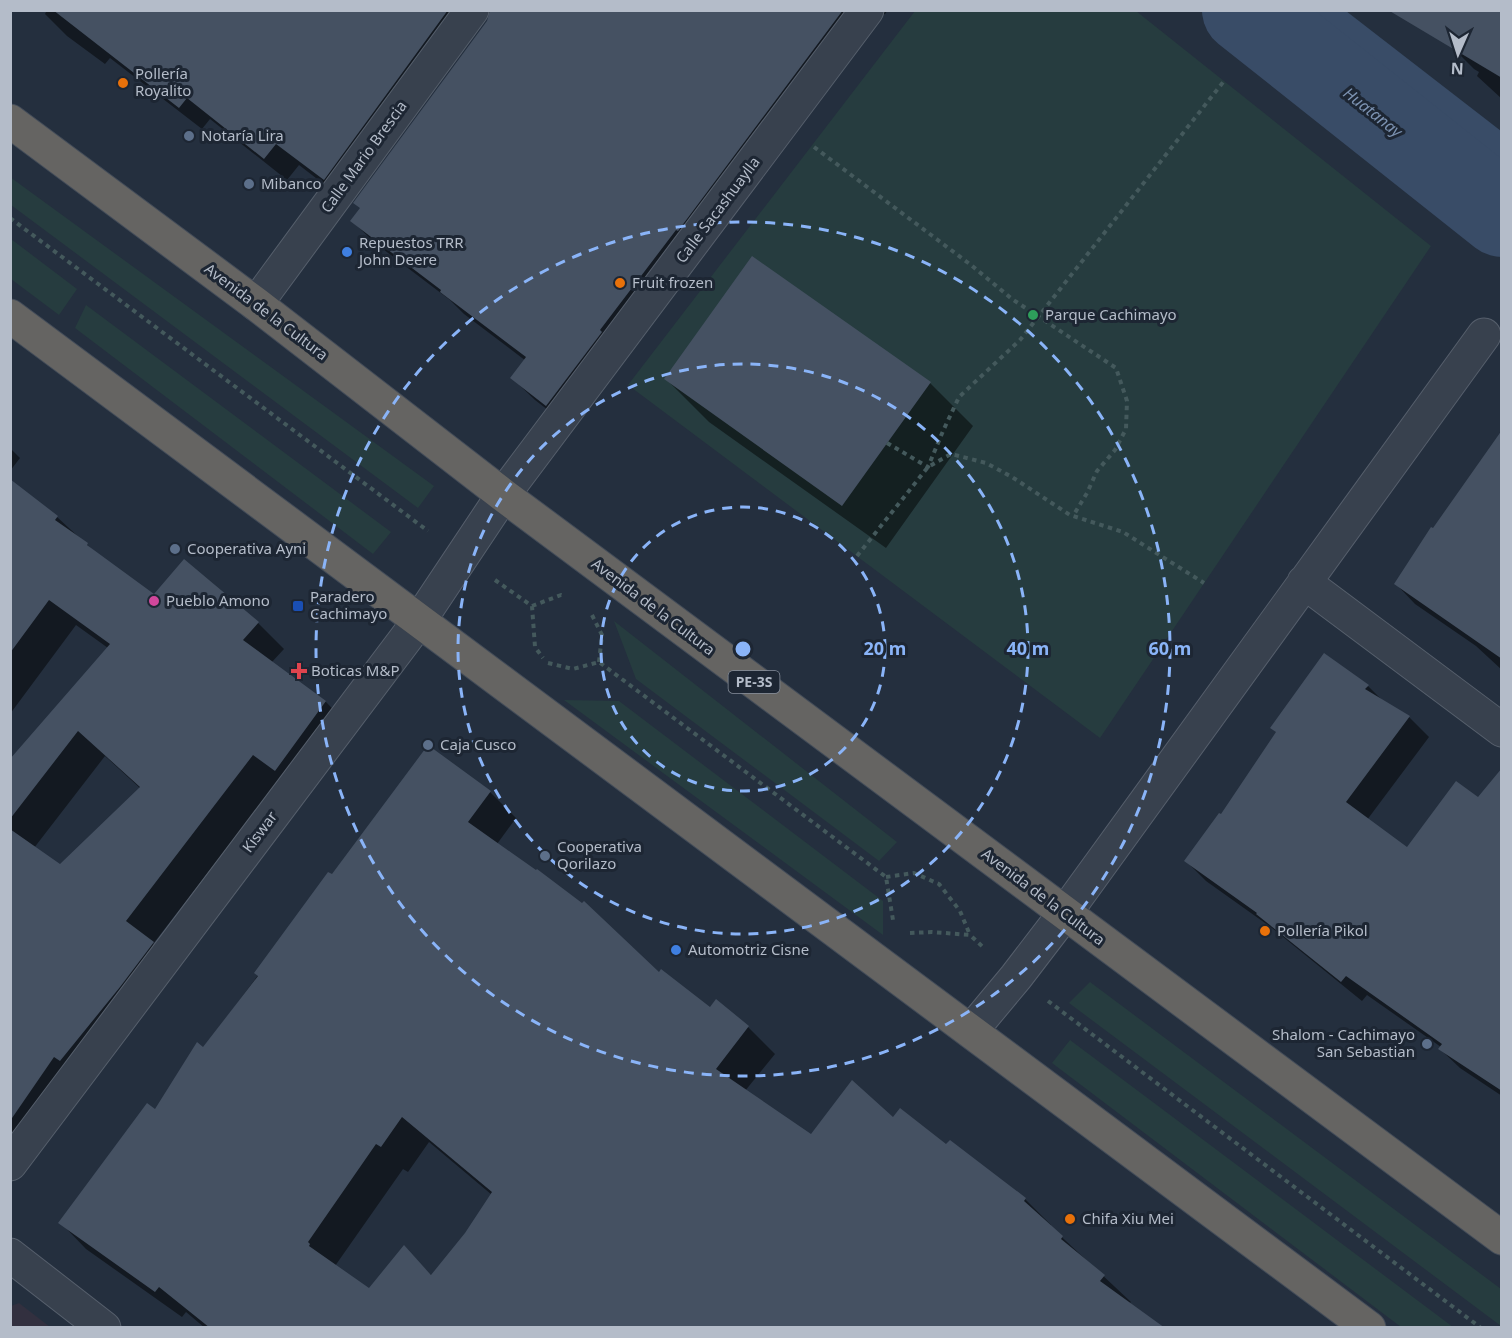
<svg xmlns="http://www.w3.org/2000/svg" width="1512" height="1338" font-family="'Noto Sans',sans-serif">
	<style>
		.medical { fill: #32303f }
		.green { fill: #263c3f }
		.water { fill: #394c67 }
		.shadow { fill: #0007; fill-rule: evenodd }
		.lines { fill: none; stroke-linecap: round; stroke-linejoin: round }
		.river { stroke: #394c67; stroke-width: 86 }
		.building { fill: #455162; fill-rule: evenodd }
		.minor-casing { stroke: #565f6c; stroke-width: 35 }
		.trunk-casing { stroke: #434c59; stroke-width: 35 }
		.path { stroke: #44595c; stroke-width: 4; stroke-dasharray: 4.5 4.5; stroke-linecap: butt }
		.minor { stroke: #38414e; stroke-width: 33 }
		.trunk { stroke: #656462; stroke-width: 33 }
		.ring { fill: none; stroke: #8ab4f8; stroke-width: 3; stroke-dasharray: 10 8 }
		.food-dot { fill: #e8710a; stroke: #1d2633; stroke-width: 2 }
		.service-dot { fill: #5c6f8a; stroke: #1d2633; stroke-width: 2 }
		.shop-dot { fill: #3f7fe0; stroke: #1d2633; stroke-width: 2 }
		.leisure-dot { fill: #2e9e5b; stroke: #1d2633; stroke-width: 2 }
		.hotel-dot { fill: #d1479c; stroke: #1d2633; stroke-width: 2 }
		.transit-dot { fill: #1a4fb4; stroke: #1d2633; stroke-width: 2 }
		.health-dot { fill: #e0444e; stroke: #1d2633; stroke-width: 2 }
		.labels { text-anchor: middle; stroke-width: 6; stroke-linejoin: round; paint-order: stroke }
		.shield { fill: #1d2633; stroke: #878f9c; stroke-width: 1.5 }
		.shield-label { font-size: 14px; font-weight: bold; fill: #b4bcc9 }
		.poi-label { font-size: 15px; fill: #b4bcc9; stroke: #1d2633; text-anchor: start }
		.street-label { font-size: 15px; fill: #b4bcc9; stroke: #1d2633 }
		.water-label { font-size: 16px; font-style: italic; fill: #7c92b1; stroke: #1d2633 }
		.centre { fill: #8ab4f8; stroke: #1d2633; stroke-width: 3 }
		.ring-label { font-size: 18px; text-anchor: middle; font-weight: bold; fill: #8ab4f8; stroke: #1d2633; stroke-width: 6; stroke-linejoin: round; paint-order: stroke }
	</style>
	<rect width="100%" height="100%" fill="#242f3e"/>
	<path class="medical" d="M19,1303l31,24 -39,1v-22z"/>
	<path class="green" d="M915,11h221l295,235 -331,492 -472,-353z
		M10,177l424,309 -16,22 -407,-303z
		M11,239l66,50 -18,26 -48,-36z
		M86,305l305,227 -18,22 -298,-226z
		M614,621l283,221 -18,19 -243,-182z
		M564,700l55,1 264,200v34z
		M1090,982l411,307v37l-432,-323z
		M1070,1040l383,287h-52l-349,-264z"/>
	<path class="water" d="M1245,11h101l155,120v83z"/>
	<path class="shadow" d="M47,10h841l-3,4 -3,1 -312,412 -35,-27 -23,-22 14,-17 -62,-47 -14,-14 -75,-57 -23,-22 136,-199 3,-8 -4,1 -140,187 -48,-37 -12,15 -77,-61 -8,10 -92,-71 -5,6 -38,-28 -22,-22z
		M1502,10v89l-25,-23 2,-4 -5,-3 -21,-21z
		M666,379l264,4 43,43 -87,122 -177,-126z
		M1502,442v228l-26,-24 -61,-42 -19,-20 38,-54z
		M10,448l10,10 -10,13z
		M10,481l47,36 39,36 58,43 104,27 26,26 -13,14 55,39 25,26 -72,52 -126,164 25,25 -33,44 -59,73 -5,-5 -68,100 -3,-2v-417l98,-114 -32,-23 -66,89zM105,756l36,33 -81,77 -26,-18z
		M1368,686l17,17 24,14 20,20 -62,83 40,29 72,-50 23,-28v325l-42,-28 -20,-19 1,-2 -74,-52 -5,6 -90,-73 -66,-47 -20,-20 35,-45z
		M490,792l26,26 -19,26 162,130 51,35 6,-8 32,26 27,27 -30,37 66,45 83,-17 53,27 78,53 26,26 -1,1 81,76 -2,2 33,24h-957l-19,-16 -4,5 -96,-68 -26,-27 95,-111 48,-62 129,-173zM429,1142l63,53 -25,39 -35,42 -28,-29 -35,43 -34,-24 68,-97 5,3z"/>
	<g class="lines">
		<path class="river" d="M1245,10l257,204"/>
	</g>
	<path class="building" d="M53,10h395l-124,170 -48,-36 -12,15 -77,-61 -8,10z
		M490,10h353l-165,221 -2,-1 -76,100 2,2 -56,74 -36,-28 16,-21 -86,-65 1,-2 -91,-69 10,-13 -7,-5 134,-182z
		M1388,10h114v68z
		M752,256l179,126 -89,124 -178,-127z
		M1502,430v229l-108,-75 37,-57 2,1z
		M10,479l48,37 -3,4 33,23 -1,2 67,49 30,-35 75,63 -16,18 83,61 -51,70 -22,-16 -127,166 28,21 -34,45 -60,74 -6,-4 -44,64v-292l50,35 80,-77 -62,-56 -68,88v-60l100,-115 -61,-44 -39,53z
		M1324,653l45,32 -4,4 45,27 -64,86 61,45 49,-66 22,16 24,-29v323l-64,-42 4,-5 -96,-68 -5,6 -85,-68 1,-1 -73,-52 35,-48 2,1 55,-82 -6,-4z
		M428,745l63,46 -23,31 68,48 1,-1 45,34 2,-2 75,71 2,-3 49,38 6,-8 33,27 -33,43 95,65 41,-54 41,37 7,-9 46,36 4,-4 76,58 -2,3 39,35 -2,3 44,36 -5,6 65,47h-955l-51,-41 -4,5 -97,-69 89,-120 8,6 42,-67 6,5 55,-71 -4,-3 74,-101 4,2zM402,1117l90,75 -27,41 -34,42 -27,-30 -35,43 -60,-42 1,-2 -2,-2 68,-98 5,3z"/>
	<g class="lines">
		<g class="minor-casing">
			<path id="minor" d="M256,304l216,-294
				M1304,582l198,148
				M971,1031l45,-54 49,-64 419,-578
				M10,1164l409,-543 84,-126 364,-485
				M10,1255l94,73"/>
		</g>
		<g class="trunk-casing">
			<path id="trunk" d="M10,121l246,183 247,191 999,743
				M10,316l1359,1012"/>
		</g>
		<path class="path" d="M814,147l157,118 41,34 104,69 11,33 -1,28 -11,21 -18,21 -10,22 -14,23
			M10,218l418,313
			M887,443l41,24 15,-36 16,-34 61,-57 204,-259
			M857,556l71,-89 23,-13 35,9 26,14 58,38 53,17 81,51
			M495,580l37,26 3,41 8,11
			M532,606l29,-11 4,1
			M592,615l10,20 -3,27
			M548,663l25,6 26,-7 287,215 7,43
			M886,877l28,-4 25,11 21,27 10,24
			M910,933l22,-1 38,3 14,13
			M1048,1001l433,327"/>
		<use href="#minor" class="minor"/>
		<use href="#trunk" class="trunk"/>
	</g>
	<g class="ring">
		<circle cx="743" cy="649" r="142"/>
		<circle cx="743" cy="649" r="285"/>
		<circle cx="743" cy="649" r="427"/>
	</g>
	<g class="food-dot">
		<circle cx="123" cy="83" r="6"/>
		<circle cx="620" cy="283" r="6"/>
		<circle cx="1265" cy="931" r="6"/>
		<circle cx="1070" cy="1219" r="6"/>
	</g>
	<g class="service-dot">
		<circle cx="189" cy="136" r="6"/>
		<circle cx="249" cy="184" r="6"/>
		<circle cx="175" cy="549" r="6"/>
		<circle cx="428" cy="745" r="6"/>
		<circle cx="545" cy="856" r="6"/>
		<circle cx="1427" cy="1044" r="6"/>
	</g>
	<g class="shop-dot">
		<circle cx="347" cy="252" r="6"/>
		<circle cx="676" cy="950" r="6"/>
	</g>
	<circle class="leisure-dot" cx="1033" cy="315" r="6"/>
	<circle class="hotel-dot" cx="154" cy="601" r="6"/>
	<rect class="transit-dot" x="292" y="600" width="12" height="12" rx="3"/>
	<path class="health-dot" d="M296 662h6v6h6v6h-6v6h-6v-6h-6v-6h6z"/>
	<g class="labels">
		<rect class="shield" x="728.5" y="671" width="51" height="22" rx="4.5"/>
		<g class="shield-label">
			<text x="754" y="687">PE-3S</text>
		</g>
		<g class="poi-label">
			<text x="135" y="79">Pollería<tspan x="135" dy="17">Royalito</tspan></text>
			<text x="201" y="141">Notaría Lira</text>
			<text x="261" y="189">Mibanco</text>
			<text x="359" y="248">Repuestos TRR<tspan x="359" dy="17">John Deere</tspan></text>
			<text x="632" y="288">Fruit frozen</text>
			<text x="1045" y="320">Parque Cachimayo</text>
			<text x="187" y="554">Cooperativa Ayni</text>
			<text x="310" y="602">Paradero<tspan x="310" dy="17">Cachimayo</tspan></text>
			<text x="166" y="606">Pueblo Amono</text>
			<text x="311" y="676">Boticas M&amp;P</text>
			<text x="440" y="750">Caja Cusco</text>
			<text x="557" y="852">Cooperativa<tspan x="557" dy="17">Qorilazo</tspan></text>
			<text x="1277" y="936">Pollería Pikol</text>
			<text x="688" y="955">Automotriz Cisne</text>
			<text x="1415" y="1040" text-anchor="end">Shalom - Cachimayo<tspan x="1415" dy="17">San Sebastian</tspan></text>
			<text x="1082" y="1224">Chifa Xiu Mei</text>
		</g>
		<g class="street-label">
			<text transform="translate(364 157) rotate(-54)" y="5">Calle Mario Brescia</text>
			<text transform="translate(718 210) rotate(-53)" y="5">Calle Sacashuaylla</text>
			<text transform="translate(266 312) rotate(37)" y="5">Avenida de la Cultura</text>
			<text transform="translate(653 607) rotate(37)" y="5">Avenida de la Cultura</text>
			<text transform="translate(260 832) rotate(-53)" y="5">Kiswar</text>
			<text transform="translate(1043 897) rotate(37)" y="5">Avenida de la Cultura</text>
		</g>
		<g class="water-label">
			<text transform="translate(1373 112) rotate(38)" y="6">Huatanay</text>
		</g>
	</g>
	<circle cx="743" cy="649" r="9" class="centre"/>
	<g class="ring-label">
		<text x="885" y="655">20 m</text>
		<text x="1028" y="655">40 m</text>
		<text x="1170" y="655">60 m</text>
	</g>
	<rect width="1512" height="1338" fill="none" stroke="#b4bcc9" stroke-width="24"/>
	<g transform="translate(1458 54) rotate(183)" stroke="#1d2633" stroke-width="4.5" paint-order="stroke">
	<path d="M0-4.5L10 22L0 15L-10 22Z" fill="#b4bcc9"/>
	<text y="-9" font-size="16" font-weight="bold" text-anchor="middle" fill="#b4bcc9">N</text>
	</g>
</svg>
